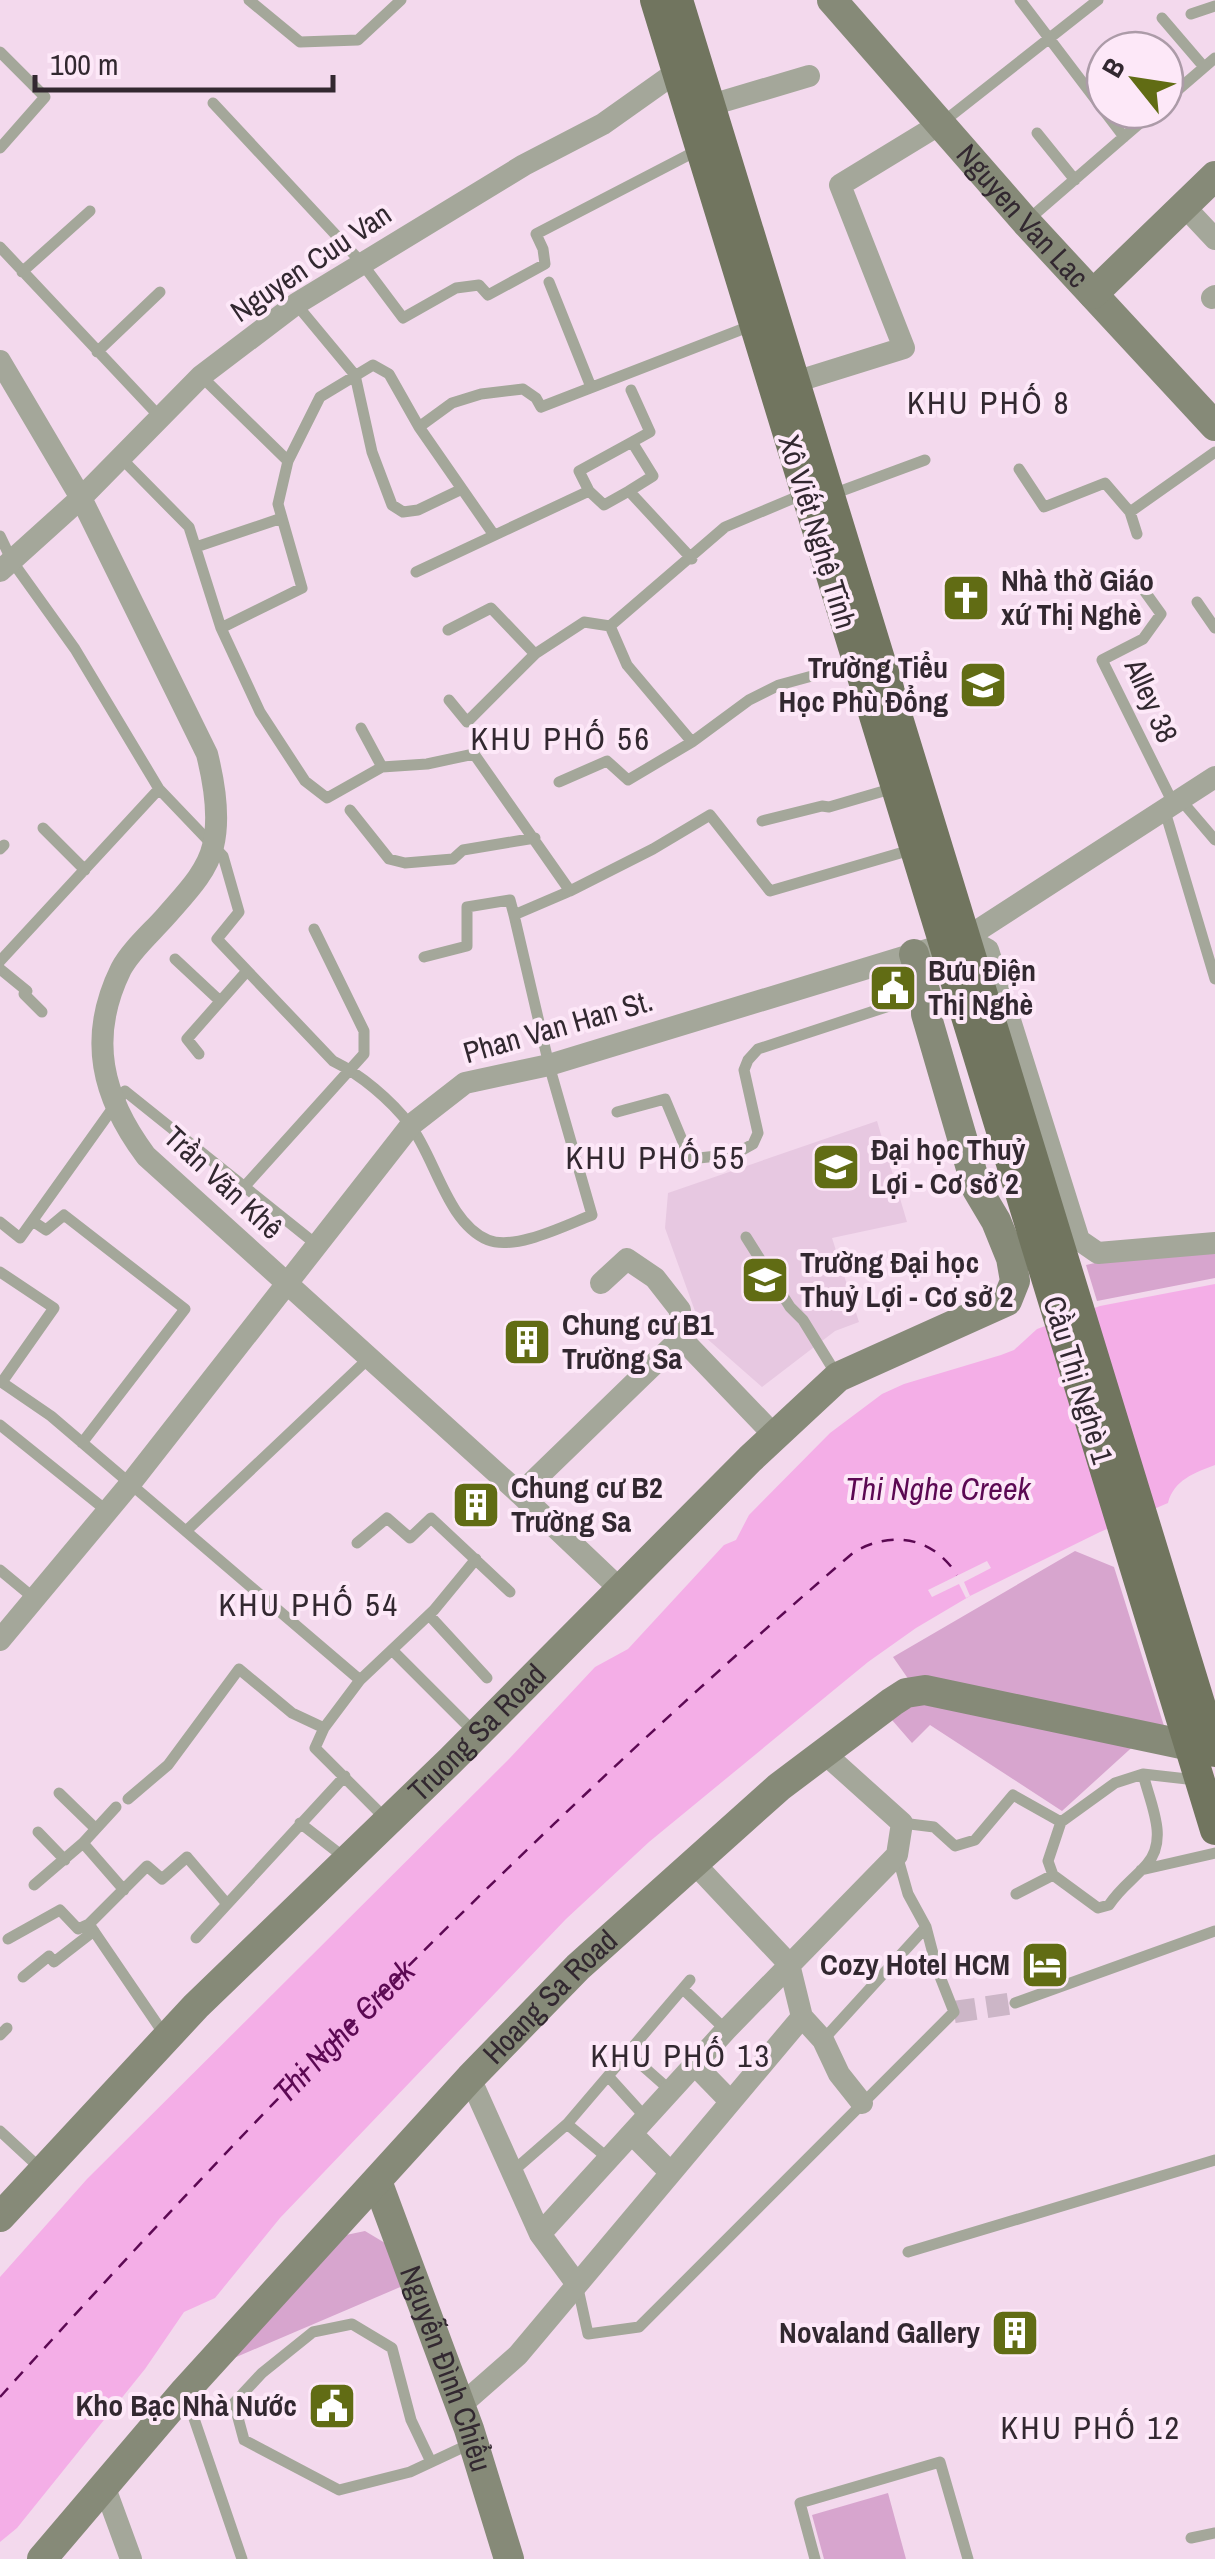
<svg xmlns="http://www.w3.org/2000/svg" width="1215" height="2559" font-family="'Archivo Narrow',sans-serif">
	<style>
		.built { fill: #e7c8e1 }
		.green { fill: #d7a5ce }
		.water { fill: #f4aee7 }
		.pier { fill: #f3d9ed }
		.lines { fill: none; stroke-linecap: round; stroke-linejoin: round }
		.ferry { stroke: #5c0953; stroke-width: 2.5; stroke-dasharray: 12 10; stroke-linecap: butt }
		.street-tunnel { stroke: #ccb6c7; stroke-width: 22; stroke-dasharray: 22 11; stroke-linecap: butt }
		.lane { stroke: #a4a79a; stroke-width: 11 }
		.street { stroke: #a4a79a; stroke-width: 22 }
		.secondary { stroke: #868a78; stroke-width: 30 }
		.primary { stroke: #71755f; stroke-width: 30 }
		.labels { text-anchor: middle; stroke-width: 8; stroke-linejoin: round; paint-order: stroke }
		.street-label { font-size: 30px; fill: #322830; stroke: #fde8f8 }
		.poi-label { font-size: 30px; font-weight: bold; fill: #322830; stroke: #fde8f8; text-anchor: start }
		.neighbourhood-label { font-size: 32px; letter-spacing: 2.5px; fill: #322830; stroke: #fde8f8 }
		.water-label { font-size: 32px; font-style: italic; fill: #5c0953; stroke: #fde8f8 }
	</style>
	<rect width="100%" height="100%" fill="#f3d9ed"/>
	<path class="built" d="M877,1121l30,101 -75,16 27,84 -24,9 -73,56 -58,-51 -39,-108 3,-35z"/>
	<path class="green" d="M1215,1249v29l-118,23 -11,-36 40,-9z
		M1075,1551l39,16 50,159 -255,-46 -16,-23z
		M923,1697l216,44 -77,70 -132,-86 -18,18 -20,-23z
		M365,2231l30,18 10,36 -178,76 119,-126z
		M888,2493l18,66h-82l-12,-44z"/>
	<path class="water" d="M1215,1284v181c-21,8 -41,15 -47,38l-68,29 -130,64 -54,32 -48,34 -219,180 -83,77 -286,299 -65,80 -31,14 -39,57 -128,159 -17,14v-265l87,-98 422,-420 86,-92 33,-18 96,-104 12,-5 13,-25 81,-82 52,-39 22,-10 97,-29 13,-5 23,-21 63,-23z"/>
	<path class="pier" d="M987,1561l4,7 -27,14 6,14 -4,2 -7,-14 -27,13 -4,-7z"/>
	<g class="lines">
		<path class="ferry" id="s1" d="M0,2397c269,-298 550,-584 854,-845 38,-22 79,-15 103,23"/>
		<path class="street-tunnel" d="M954,2012l61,-9"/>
		<path class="lane" d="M249,0l51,42 58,-2 43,-40
			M1020,0l104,137
			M1191,14l24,-8
			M1162,18l42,49
			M0,52l45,45 -45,51
			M1165,101l50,-43
			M213,103l148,159 42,56 53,-30 23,-3 9,10 57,-31 -2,-15 -7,-15 164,-85
			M943,122l155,-122
			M1037,133l38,47
			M1029,219l126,-109
			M0,247l159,169
			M22,272l68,-61
			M549,282l42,105
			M296,304l59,71 17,77 20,53 11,7 15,-2 44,-21
			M97,352l63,-60
			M201,376l87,85 -10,43 24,84 -81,40
			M631,390l19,42 -18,10
			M120,457l69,70 32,101 39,84 45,69 22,17 55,-31 45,-3 47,-10 96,137 83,-42 57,-34 60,76 144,-42
			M288,461l32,-64 53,-32 16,9 30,53
			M1019,469l25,38 61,-24 25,29 7,22
			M629,491l-25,14 -15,-14 -10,-20 53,-29 21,34 -24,15 63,68
			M833,494l92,-34
			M1130,512l85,-60
			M494,535l-75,-108 33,-24 29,-9 42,-5 13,9 5,9 212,-82
			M0,536l12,25 63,88 84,140 -159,172
			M196,547l86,-29
			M416,572l173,-81
			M1143,589l18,25 -18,25 -41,21 71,143
			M1197,602l18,26
			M610,626l17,39 65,77 57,-42 30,-15 77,-21
			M448,630l43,-22 44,46
			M449,700l18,22 68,-68 49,-32 26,4 115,-99 81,-34
			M361,728l21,39
			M559,782l48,-21 21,19 64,-38
			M159,789l64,67 16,56 -22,27 116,122c27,13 58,39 77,64 25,32 37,98 78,115 27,11 78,-15 104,-25l-43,-150 -35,-150 56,-24
			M1180,799l35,41
			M1164,808l51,171
			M350,810l39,49 16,4 48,-4 10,-9 72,-12
			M762,821l60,-15 7,1 65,-19
			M43,828l42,42
			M0,849l4,-4
			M424,957l43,-11v-39l43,-7 4,15
			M175,959l45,42
			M0,969l27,22 -3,3 18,18
			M199,1054l-12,-15 60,-68
			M617,1112l48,-13 25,60 45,-5 18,-10 5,-11 -14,-63 4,-10 10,-11 168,-55
			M245,1186l119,-132v-23l-50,-102
			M0,1222l20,16 105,-147 192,154
			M34,1222l12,8 18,-15 121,94 -103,134
			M746,1237l44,70 13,13 35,57
			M0,1272l54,36 -52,74
			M0,1381l51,35 309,264
			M0,1425l107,86
			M186,1531l182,-172
			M357,1543l30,-25 23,20 21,-20 79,74
			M0,1570l35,29
			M429,1615l58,63
			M392,1650l82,82
			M324,1728l36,-48 74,-70 42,-51
			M59,1793l37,36
			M128,1799l40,-34 71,-96 53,44 32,15 -9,20 72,72
			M300,1823l45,35
			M902,1823l32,4 21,19 20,-6 38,-45 48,27
			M38,1832l27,28
			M83,1843l33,-36
			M1141,1870l74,-17
			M1053,1875l45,33 11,-3c11,-17 25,-26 38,-41 22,-25 3,-61 -4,-90
			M34,1885l49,-42 41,47
			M1016,1894l37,-19 -5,-14 13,-39 54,-39 28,-9 53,6
			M196,1938l149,-162
			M8,1939l52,-29 18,19 11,-5
			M23,1977l26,-21 5,6 40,-31
			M683,1989l43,41
			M1015,2003l200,-72
			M164,2034l-75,-110 58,-58 15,13 25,-22 40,47
			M0,2035l7,-7
			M823,2040l103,-113
			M628,2053l43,38
			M608,2076l38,42
			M567,2124l42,35
			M0,2131l41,38
			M512,2172l55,-48 123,-144
			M908,2252l307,-92
			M577,2284l11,50 51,-7 315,-315 -17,-43 -11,-42 -18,-33 -11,-39
			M187,2398l55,161
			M431,2462l-20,-42 -19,-72 -40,-24 -39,8 -51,41 -28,30 10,37 95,50 71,-18 62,-29
			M1191,2538l24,-5
			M815,2559l-15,-56 140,-41 28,97"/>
		<path class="street" d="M711,105l98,-29
			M1184,206l31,33
			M1212,298l3,-2
			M0,361l81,137 126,256c7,28 13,64 6,92 -6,27 -30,50 -47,70 -14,16 -35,34 -45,53 -34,69 -19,128 25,187l374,338 100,95
			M795,382l109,-34 -64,-163 100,-61
			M0,571l81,-73 120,-122 95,-72 228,-139 79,-41 86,-61
			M966,938l22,12 91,290 19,13 117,-10
			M601,1283l26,-24 28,19 25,32 1,28
			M520,1494l161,-156 94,98
			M0,1640l130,-156 281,-359 54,-42 84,-18 417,-127 249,-161
			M693,1862l96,102 13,53 21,23 16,34 23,29
			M695,2065l35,36
			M470,2078l70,156 36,49
			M632,2134l38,38
			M540,2234l186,-204 171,-175 5,-32 -79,-71
			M460,2406l58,-51 284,-338
			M105,2488l26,71"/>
		<g class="secondary">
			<path id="s2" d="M832,0l194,222 189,204"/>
			<path d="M1093,294l122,-118"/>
			<path id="s3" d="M377,2181l92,248 40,130"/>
			<path id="s4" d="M0,2217l196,-211 255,-246 299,-301 88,-82 169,-76 8,-20 -4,-23 -15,-37 -19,-32 -51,-175v-20l-12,-40"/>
			<path id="s5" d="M42,2559l143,-168 285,-313 108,-111 201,-180 113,-85 14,-9 19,-3 266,56"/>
		</g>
		<path class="primary" d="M655,0l560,1830
			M678,0l537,1752"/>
	</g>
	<defs>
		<g id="church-square" transform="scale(2.5)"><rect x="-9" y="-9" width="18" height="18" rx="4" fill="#616c14" stroke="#fde8f8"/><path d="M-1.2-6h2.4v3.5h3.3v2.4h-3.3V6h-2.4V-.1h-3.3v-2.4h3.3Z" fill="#fff"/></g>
		<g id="school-square" transform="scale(2.5)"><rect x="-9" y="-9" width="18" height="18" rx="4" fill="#616c14" stroke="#fde8f8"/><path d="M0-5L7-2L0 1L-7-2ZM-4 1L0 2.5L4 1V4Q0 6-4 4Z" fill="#fff"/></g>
		<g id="civic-square" transform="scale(2.5)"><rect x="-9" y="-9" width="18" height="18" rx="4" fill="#616c14" stroke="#fde8f8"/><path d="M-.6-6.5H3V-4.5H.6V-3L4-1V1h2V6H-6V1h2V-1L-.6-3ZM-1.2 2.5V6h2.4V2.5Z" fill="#fff"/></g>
		<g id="university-square" transform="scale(2.5)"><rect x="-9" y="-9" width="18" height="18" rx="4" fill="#616c14" stroke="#fde8f8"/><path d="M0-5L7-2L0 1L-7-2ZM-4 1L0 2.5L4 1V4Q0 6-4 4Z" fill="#fff"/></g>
		<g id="building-square" transform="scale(2.5)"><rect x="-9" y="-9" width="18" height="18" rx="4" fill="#616c14" stroke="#fde8f8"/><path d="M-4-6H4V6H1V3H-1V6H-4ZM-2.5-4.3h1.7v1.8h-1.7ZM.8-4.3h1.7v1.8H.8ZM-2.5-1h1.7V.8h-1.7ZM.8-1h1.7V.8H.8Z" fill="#fff"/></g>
		<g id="hotel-square" transform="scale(2.5)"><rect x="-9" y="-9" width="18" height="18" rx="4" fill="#616c14" stroke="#fde8f8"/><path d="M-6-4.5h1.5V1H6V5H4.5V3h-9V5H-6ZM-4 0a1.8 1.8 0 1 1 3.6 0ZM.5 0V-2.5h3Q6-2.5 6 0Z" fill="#fff"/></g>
	</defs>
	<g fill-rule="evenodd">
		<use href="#church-square" x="966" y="598"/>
		<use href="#school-square" x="983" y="685"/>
		<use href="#civic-square" x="893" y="988"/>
		<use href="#university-square" x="836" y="1167"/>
		<use href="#university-square" x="765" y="1280"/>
		<use href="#building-square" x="527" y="1342"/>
		<use href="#building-square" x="476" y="1505"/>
		<use href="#hotel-square" x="1045" y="1965"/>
		<use href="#building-square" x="1015" y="2333"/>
		<use href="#civic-square" x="332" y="2406"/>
	</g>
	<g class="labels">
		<g class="street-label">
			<text dy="10" stroke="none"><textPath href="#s2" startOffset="288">Nguyen Van Lac</textPath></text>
			<text transform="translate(311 263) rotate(-34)" y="10">Nguyen Cuu Van</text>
			<text transform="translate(817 532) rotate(73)" y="10">Xô Viết Nghệ Tĩnh</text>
			<text transform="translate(1151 701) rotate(66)" y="10">Alley 38</text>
			<text transform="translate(558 1027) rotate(-16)" y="10">Phan Van Han St.</text>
			<text transform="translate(223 1183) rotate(43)" y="10">Trần Văn Khê</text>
			<text transform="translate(1078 1380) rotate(73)" y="10">Cầu Thị Nghè 1</text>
			<text dy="10" stroke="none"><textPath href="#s4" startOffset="680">Truong Sa Road</textPath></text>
			<text dy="10" stroke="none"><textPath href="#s5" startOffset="758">Hoang Sa Road</textPath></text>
			<text dy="10" stroke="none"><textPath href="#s3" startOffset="200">Nguyễn Đình Chiểu</textPath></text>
		</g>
		<g class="poi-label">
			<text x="1001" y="591">Nhà thờ Giáo<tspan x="1001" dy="34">xứ Thị Nghè</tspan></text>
			<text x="948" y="678" text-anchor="end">Trường Tiểu<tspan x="948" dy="34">Học Phù Đổng</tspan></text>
			<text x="928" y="981">Bưu Điện<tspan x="928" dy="34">Thị Nghè</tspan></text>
			<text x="871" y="1160">Đại học Thuỷ<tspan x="871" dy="34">Lợi - Cơ sở 2</tspan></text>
			<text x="800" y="1273">Trường Đại học<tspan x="800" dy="34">Thuỷ Lợi - Cơ sở 2</tspan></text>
			<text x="562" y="1335">Chung cư B1<tspan x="562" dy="34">Trường Sa</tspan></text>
			<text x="511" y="1498">Chung cư B2<tspan x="511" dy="34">Trường Sa</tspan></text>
			<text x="1010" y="1975" text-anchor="end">Cozy Hotel HCM</text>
			<text x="980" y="2343" text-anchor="end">Novaland Gallery</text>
			<text x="297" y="2416" text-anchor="end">Kho Bạc Nhà Nước</text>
		</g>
		<g class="neighbourhood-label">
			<text x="989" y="414">KHU PHỐ 8</text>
			<text x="561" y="750">KHU PHỐ 56</text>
			<text x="656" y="1169">KHU PHỐ 55</text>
			<text x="309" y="1616">KHU PHỐ 54</text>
			<text x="681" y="2067">KHU PHỐ 13</text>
			<text x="1091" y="2439">KHU PHỐ 12</text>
		</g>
		<g class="water-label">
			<text x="938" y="1500">Thi Nghe Creek</text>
			<text dy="11" stroke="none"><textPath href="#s1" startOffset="502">Thi Nghe Creek</textPath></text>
		</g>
	</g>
	<g transform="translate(1135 80) rotate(300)"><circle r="48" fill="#fde8f8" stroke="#ac9ba8" stroke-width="2.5"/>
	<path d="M0-8L18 38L0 25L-18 38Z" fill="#616c14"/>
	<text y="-15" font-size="28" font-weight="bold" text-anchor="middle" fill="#322830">B</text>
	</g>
	<path d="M35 75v15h298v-15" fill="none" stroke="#322830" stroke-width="5"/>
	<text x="50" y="75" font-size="30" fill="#322830" stroke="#fde8f8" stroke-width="8" paint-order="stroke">100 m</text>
</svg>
